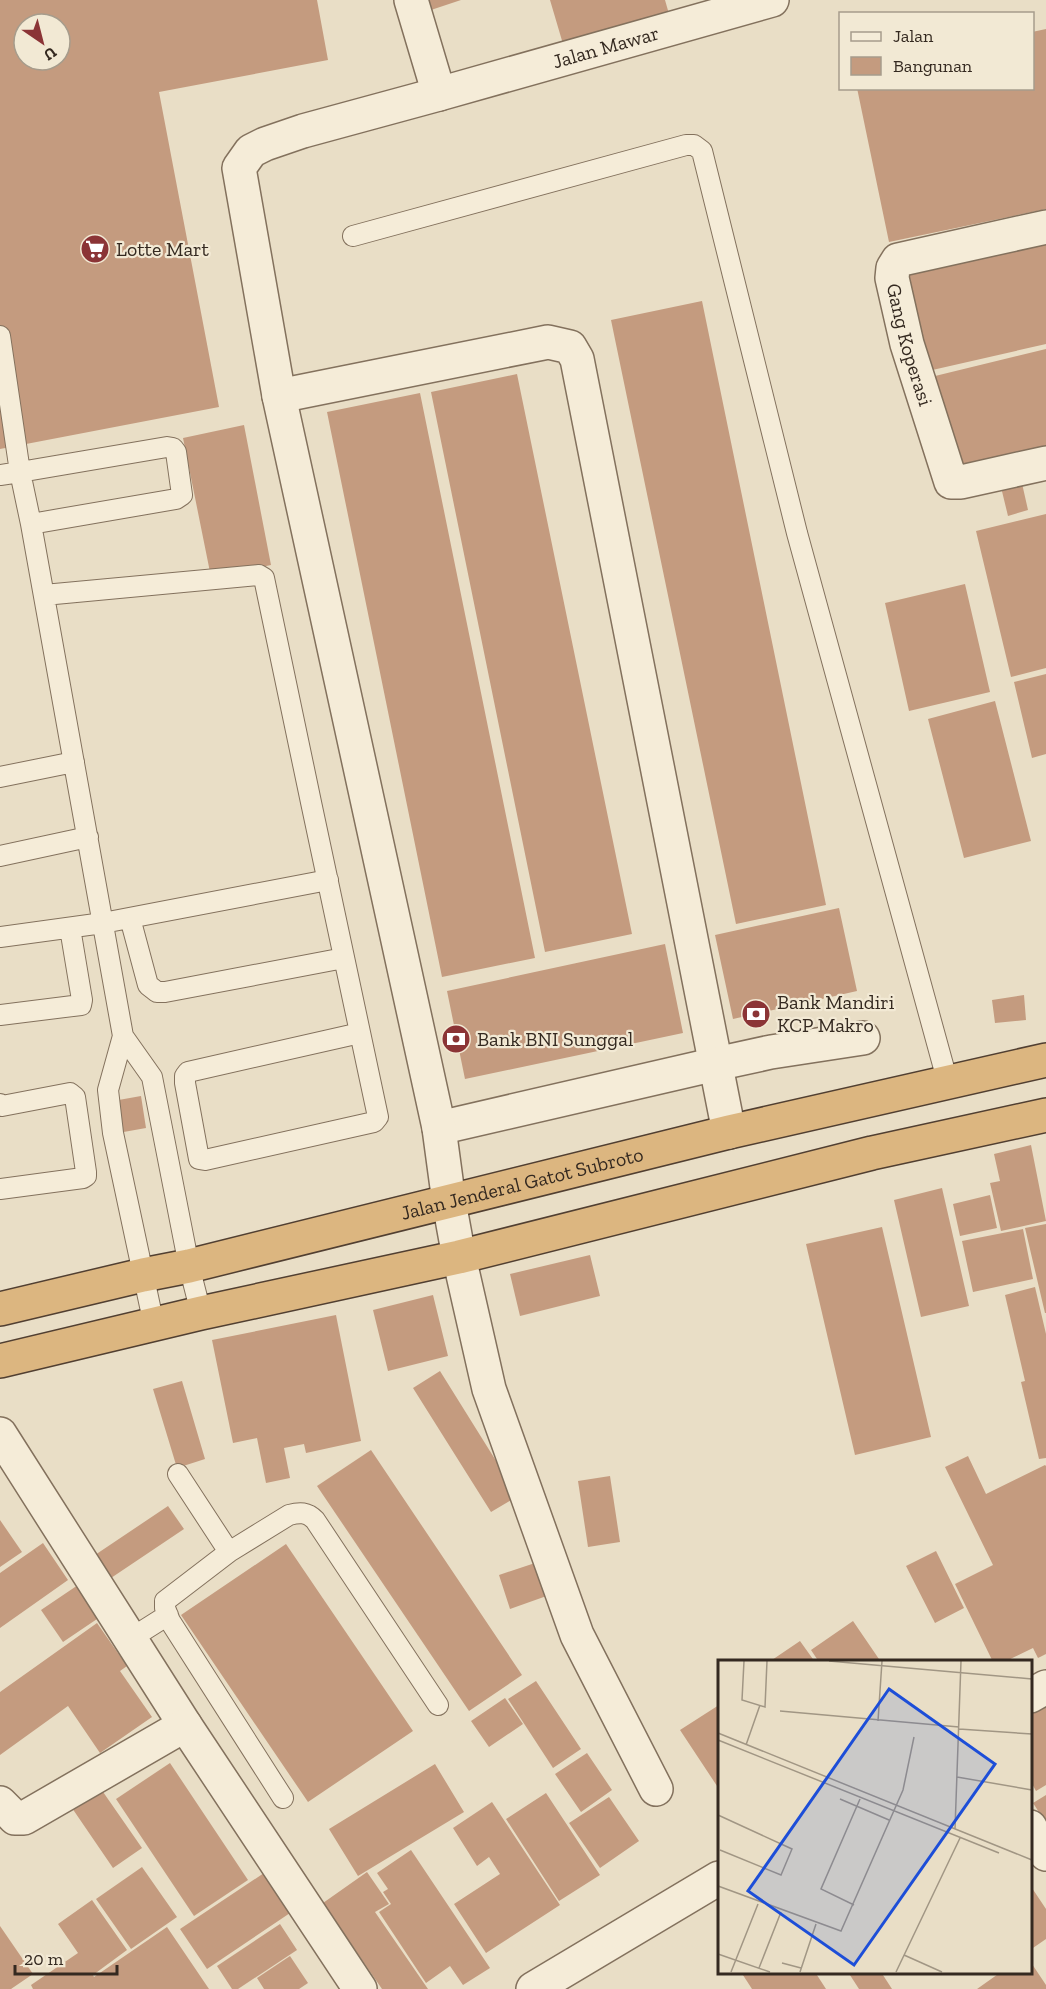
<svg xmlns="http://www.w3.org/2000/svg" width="1046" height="1989" font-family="'Zilla Slab',serif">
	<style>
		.building { fill: #c49b7f; fill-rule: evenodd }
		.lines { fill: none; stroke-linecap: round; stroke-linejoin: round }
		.service-casing { stroke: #83715d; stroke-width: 22 }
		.minor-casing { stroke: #83715d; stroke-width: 36 }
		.trunk-casing { stroke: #513f31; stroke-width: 36 }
		.service { stroke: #f5ecd8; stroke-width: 20 }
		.minor { stroke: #f5ecd8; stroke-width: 33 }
		.trunk { stroke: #dcb680; stroke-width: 33 }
		.labels { text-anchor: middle; stroke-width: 4.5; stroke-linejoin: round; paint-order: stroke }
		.street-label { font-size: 20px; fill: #342920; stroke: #f2e9d4 }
		.poi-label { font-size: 20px; fill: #342920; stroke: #f2e9d4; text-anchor: start }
		.inset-road { fill: none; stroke: #a19684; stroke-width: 1.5 }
		.view { fill: #1d4ed8; fill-opacity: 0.15; stroke: #1d4ed8; stroke-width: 3 }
		.inset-edge { fill: none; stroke: #342920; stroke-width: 3 }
	</style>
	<rect width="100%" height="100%" fill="#e9dec6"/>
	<path class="building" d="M0,0h317l11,60 -169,32 60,315 -219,42zM24,24h36v36h-36z
		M424,0h37l-33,11z
		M550,0h115l4,14 -106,30z
		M1046,29v180l-157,33 -32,-154h175v-56z
		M1046,242v102l-118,27 -21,-97z
		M702,301l124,604 -90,19 -125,-604z
		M1046,349v103l-93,22 -22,-97z
		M517,374l115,560 -87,18 -114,-560z
		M420,393l115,565 -93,19 -115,-565z
		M244,425l27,140 -60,12 -28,-139z
		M1021,479l7,31 -20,6 -8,-33z
		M1046,514v154l-35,9 -35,-146z
		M965,584l25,108 -81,19 -24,-108z
		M1046,674v80l-14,4 -18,-76z
		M995,701l36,140 -67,17 -36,-139z
		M839,908l18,83 -124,28 -18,-84z
		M665,944l18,89 -218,46 -18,-88z
		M1024,995l2,25 -31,3 -3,-23z
		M141,1096l5,32 -28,5 -5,-32z
		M1031,1145l15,76 -45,10 -11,-48 10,-2 -6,-27z
		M942,1188l27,118 -48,11 -27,-117z
		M990,1195l7,33 -37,8 -7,-32z
		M1046,1224v89h-1l-20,-85z
		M882,1227l49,210 -76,18 -49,-211z
		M1023,1229l10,50 -60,13 -11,-51z
		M590,1255l10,41 -80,20 -10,-42z
		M1035,1287l11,47v124l-7,1 -18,-77 4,-1 -20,-86z
		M433,1295l15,61 -60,15 -15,-61z
		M336,1315l25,126 -55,12 -2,-9 -20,4 6,30 -24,5 -9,-45 -24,5 -21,-103z
		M440,1371l78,125 -27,16 -78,-124z
		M182,1381l23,78 -28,9 -24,-79z
		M371,1450l151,225 -53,36 -152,-225z
		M968,1456l18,38 59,-29 1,1v188l-8,4 -5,-10 -29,14h-11l-38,-78 38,-19 -48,-98z
		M610,1476l10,66 -32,5 -10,-66z
		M168,1506l16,23 -73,49 -16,-23z
		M0,1520l22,32 -22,15z
		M43,1543l25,37 -68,48v-55z
		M286,1544l127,187 -105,71 -127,-187z
		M936,1551l28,57 -29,15 -29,-57z
		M544,1560l11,33 -45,16 -11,-34z
		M78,1585l22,32 -37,25 -22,-32z
		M853,1621l28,41h-62l-8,-12z
		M97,1623l30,43 -7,5 32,46 -52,36 -32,-47 -68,49v-63z
		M800,1641l15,21h-46z
		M536,1681l45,68 -28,19 -45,-69z
		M1046,1695v90l-10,6 -6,-11v-75z
		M505,1698l18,26 -34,23 -18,-26z
		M719,1705v84l-39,-59z
		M587,1753l25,37 -31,22 -26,-38z
		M170,1763l78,117 -54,36 -78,-117z
		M435,1764l29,48 -106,64 -29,-47z
		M101,1789l41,59 -29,20 -41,-60z
		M546,1793l54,82 -41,26 -53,-82z
		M1046,1795v28l-13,-20z
		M609,1797l30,44 -39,27 -31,-45z
		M492,1802l68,103 -74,48 -32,-49 46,-30 -11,-17 -12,9 -24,-38z
		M411,1850l79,118 -27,17 -13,-19 -24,17 -47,-71 12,-8 -8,-12 5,-3 -11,-16z
		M142,1867l35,50 -46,32 -35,-50z
		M267,1871l26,40 -86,58 -27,-40z
		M367,1872l22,32 -14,8 53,77h-46l-59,-86z
		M1030,1885l16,24v30l-16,11z
		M92,1900l35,50 -34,25 1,2 73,-50 42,62h-176l-2,-4 47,-32 -20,-29z
		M280,1924l17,26 -59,39h-6l-15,-23z
		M0,1926l33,48 -22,15h-11z
		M290,1956l18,27 -9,6h-35l-7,-11z
		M1030,1961l16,24v4h-69l24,-17h29z
		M741,1972h74l11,17h-74z
		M848,1972h33l11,17h-33z"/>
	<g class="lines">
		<g class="service-casing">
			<path id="service" d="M353,236l333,-91h8l8,6 95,382 151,550
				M0,336l20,136 147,-25 6,1 3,4 6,43 -6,4 -145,25 -11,-52 -20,3
				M31,524l92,512 29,41 37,189 12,47
				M44,595l215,-20 5,3c37,180 76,359 114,539l-4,5 -169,38 -6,-1 -14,-76v-7l3,-4 172,-39
				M0,777l74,-15
				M0,856l88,-19
				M130,918l18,67 9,7h8l179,-34
				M0,937l103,-14 225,-43
				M0,1015l81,-10 1,-5 -12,-72
				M123,1036l-15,54 5,43 41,192
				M0,1104l2,2 68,-13 5,4 11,75v4l-3,2 -83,11
				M178,1474l51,78 60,-37c11,-3 18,-3 26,5l123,185
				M229,1552l-64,49v7l5,13 113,177
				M130,1639l38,-24"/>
		</g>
		<g class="minor-casing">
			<g id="minor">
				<path d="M411,0l28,94"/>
				<path id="s1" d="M1046,227l-148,33 -5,8 -1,10 15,66 44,138h10l85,-19"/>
				<path d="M279,396l269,-54 22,5 7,12 152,773"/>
				<path d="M439,1128l277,-64 55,-12 92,-14"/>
				<path d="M0,1434l185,291 175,264"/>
				<path d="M1030,1696l16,-9"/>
				<path id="s2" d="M656,1789l-79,-154 -88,-246 -30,-132 -10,-55 -10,-74 -160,-732 -40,-228 12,-17 14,-7 38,-13 136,-37 333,-94"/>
				<path d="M0,1803l15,15h9l161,-93"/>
				<path d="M1030,1827l16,27"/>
				<path d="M533,1989l186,-111"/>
			</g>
		</g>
		<g class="trunk-casing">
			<g id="trunk">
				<path id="s3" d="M0,1309l143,-34 46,-9 540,-134 317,-72"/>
				<path d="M0,1361l201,-48 258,-56 413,-104 174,-38"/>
			</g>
		</g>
		<use href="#service" class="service"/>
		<use href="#minor" class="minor"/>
		<use href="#trunk" class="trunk"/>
	</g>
	<defs>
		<g id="supermarket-disc" transform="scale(1.5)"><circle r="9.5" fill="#8b3436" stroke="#f2e9d4"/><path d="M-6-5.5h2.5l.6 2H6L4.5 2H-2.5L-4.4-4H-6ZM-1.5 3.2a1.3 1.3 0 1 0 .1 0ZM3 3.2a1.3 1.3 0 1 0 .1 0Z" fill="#fff"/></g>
		<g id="bank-disc" transform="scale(1.5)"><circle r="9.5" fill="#8b3436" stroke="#f2e9d4"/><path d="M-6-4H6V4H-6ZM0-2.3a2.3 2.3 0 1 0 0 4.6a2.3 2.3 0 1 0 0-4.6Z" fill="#fff"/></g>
	</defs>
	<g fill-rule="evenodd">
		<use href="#supermarket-disc" x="95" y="249"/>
		<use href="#bank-disc" x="756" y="1014"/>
		<use href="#bank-disc" x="456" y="1039"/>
	</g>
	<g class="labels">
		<g class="street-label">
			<text dy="7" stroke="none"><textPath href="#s2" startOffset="2072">Jalan Mawar</textPath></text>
			<text dy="7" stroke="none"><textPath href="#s1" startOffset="240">Gang Koperasi</textPath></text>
			<text dy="7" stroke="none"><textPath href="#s3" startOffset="537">Jalan Jenderal Gatot Subroto</textPath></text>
		</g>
		<g class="poi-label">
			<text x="116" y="256">Lotte Mart</text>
			<text x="777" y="1009">Bank Mandiri<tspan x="777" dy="23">KCP Makro</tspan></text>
			<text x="477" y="1046">Bank BNI Sunggal</text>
		</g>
	</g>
	<g transform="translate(718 1660)">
		<rect width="314" height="314" fill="#e9dec6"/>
		<path class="inset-road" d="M26,1l-2,39 23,7 2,-46M111,1l203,18M62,51l179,16M160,61l4,-60M241,69l73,5M0,73l314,127M0,80l281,113M28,85l14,-40M239,117l75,13M122,139l49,21M0,155l74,34 -11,26 -61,-25M237,169l6,-168M0,226l123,45 62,-141 11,-53M136,245l-33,-16 39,-90M0,294l52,18M186,295l38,17M64,303l19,5M41,308l22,-56M13,312l27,-68M82,312l16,-48M178,312l64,-134"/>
		<path class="view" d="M171,29l106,75 -141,201 -106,-74z"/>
		<rect width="314" height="314" class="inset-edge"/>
	</g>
	<rect x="839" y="12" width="195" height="78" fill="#f2e9d4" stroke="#a69c8c" stroke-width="1.5"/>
	<rect x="851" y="32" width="30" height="9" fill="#f5ecd8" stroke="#a69c8c" stroke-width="1.5"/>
	<text x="893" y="42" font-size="18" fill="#342920">Jalan</text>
	<rect x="851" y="57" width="30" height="18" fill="#c49b7f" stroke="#a69c8c" stroke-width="1.5"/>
	<text x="893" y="72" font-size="18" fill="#342920">Bangunan</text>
	<g transform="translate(42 42) rotate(145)"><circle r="28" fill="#f2e9d4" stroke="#a69c8c" stroke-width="1.5"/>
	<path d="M0-4.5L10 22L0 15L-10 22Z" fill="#8b3436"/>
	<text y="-9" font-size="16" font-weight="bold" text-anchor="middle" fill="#342920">U</text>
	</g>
	<path d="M15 1965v9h102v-9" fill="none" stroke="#342920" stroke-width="3"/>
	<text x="24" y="1965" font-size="18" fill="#342920" stroke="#f2e9d4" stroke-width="4.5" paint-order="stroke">20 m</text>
</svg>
